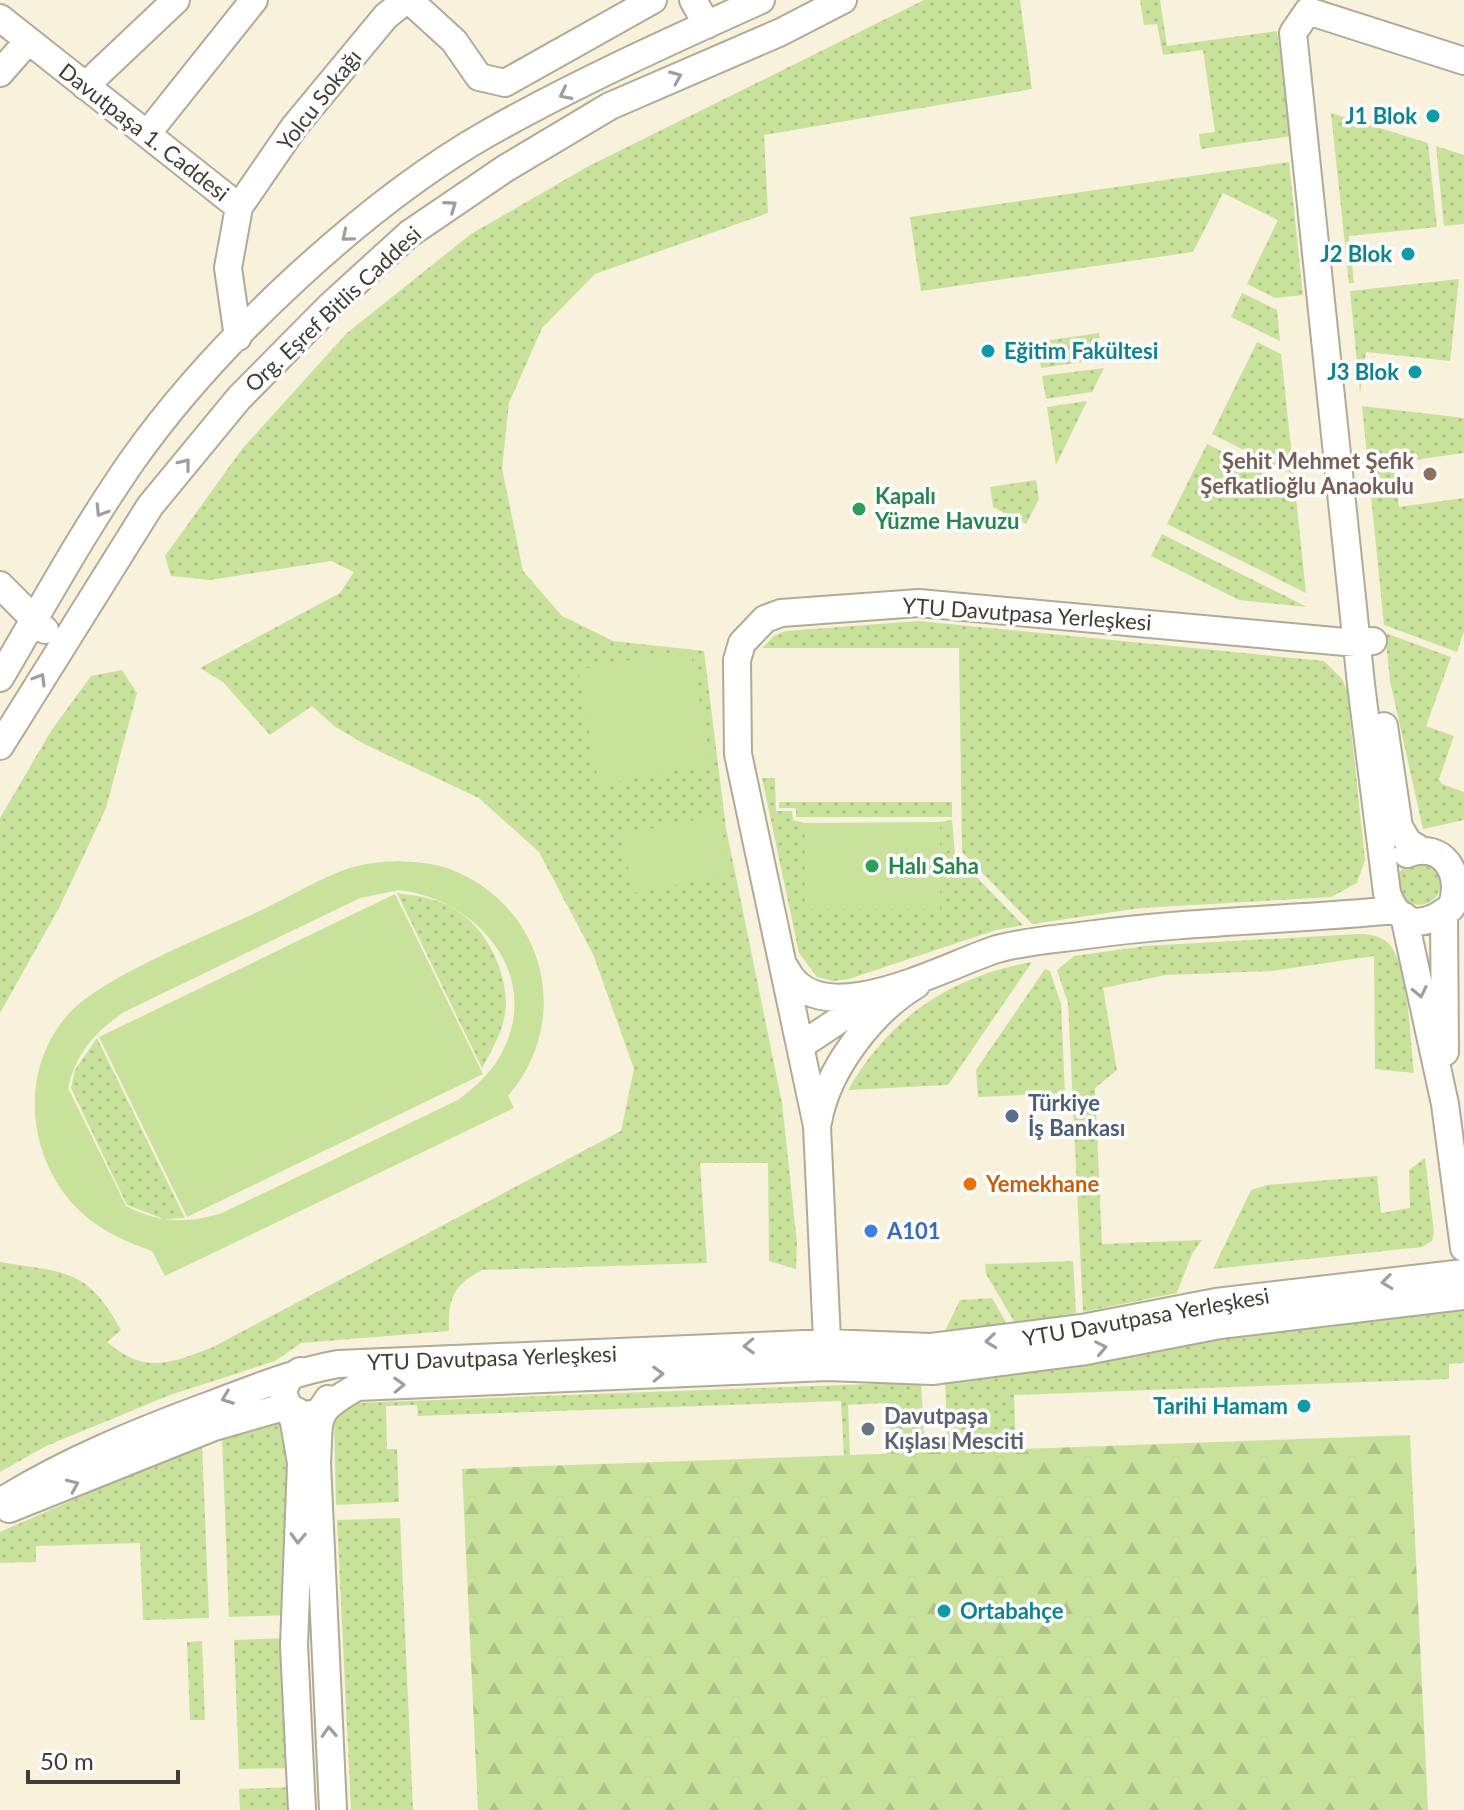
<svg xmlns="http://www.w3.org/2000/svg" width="1464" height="1810" font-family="Lato,sans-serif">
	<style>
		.grass { fill: url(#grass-dots) }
		.forest { fill: url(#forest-firs) }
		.garden { fill: #c8e29c; fill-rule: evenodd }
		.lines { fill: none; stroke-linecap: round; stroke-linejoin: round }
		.minor-casing { stroke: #b1aa96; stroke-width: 30 }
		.minor { stroke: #fff; stroke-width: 26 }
		.oneway { stroke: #9f9e9a }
		.culture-dot { fill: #0f9aa8; stroke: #fefefe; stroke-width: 3 }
		.education-dot { fill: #8d6e63; stroke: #fefefe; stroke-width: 3 }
		.leisure-dot { fill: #2e9e5b; stroke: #fefefe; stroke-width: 3 }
		.service-dot { fill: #5c6f8a; stroke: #fefefe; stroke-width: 3 }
		.food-dot { fill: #e8710a; stroke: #fefefe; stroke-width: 3 }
		.shop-dot { fill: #3f7fe0; stroke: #fefefe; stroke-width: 3 }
		.worship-dot { fill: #6b7280; stroke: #fefefe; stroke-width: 3 }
		.labels { text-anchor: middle; stroke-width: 7; stroke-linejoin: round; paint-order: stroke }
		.street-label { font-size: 22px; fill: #3f3d34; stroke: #fefefe }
		.culture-label { font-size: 22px; font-weight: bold; fill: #0d838f; stroke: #fefefe; text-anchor: end }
		.education-label { font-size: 22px; font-weight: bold; fill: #785e54; stroke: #fefefe; text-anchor: end }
		.leisure-label { font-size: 22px; font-weight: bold; fill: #27864d; stroke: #fefefe; text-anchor: start }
		.service-label { font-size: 22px; font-weight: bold; fill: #4e5e75; stroke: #fefefe; text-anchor: start }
		.food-label { font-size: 22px; font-weight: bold; fill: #c56008; stroke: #fefefe; text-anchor: start }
		.shop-label { font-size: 22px; font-weight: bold; fill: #366cbe; stroke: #fefefe; text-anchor: start }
		.worship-label { font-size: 22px; font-weight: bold; fill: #5b616d; stroke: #fefefe; text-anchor: start }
	</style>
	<defs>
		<pattern id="grass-dots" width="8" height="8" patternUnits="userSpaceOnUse" patternTransform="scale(2)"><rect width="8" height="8" fill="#c8e29c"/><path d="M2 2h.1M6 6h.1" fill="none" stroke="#adc387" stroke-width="1.8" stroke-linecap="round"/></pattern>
		<pattern id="forest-firs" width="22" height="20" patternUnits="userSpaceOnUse" patternTransform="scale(2)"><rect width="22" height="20" fill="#c8e29c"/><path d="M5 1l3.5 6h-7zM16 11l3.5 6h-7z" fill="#adc387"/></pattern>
	</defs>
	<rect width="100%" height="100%" fill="#f8f1dc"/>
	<path class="grass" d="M924,0h96l12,89 -268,46 4,78 -173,61 -53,54 -33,75 -7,65 21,103 39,45 51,25 91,10 22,177 56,275 15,140 -1,26 -27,-8 -1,-98h-68l7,100 -225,7c-29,16 -34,28 -33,61l-148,12 -26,18 -105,34 -124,51 -46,26v-210c66,11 87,6 121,68l-14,12c38,32 61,22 104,6l410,-217 13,-62 -41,-115 -54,-102 -60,-54 -113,-53 -32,-19 -22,-20 -42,29 -47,-53 -23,-14 140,-75 14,-21 -23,-11 -121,19 -39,-4 -6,-20 77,-107 105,-116 124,-99 116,-67z
		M1140,0h20l7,46 110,-15 15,105 -91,13 -2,-15 16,-2 -12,-82 -40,5 -6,-31 -13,1z
		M1331,113l97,30 9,84 -88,9 5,47h-5z
		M1436,146l28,9v69l-20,2z
		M1289,162l14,133 -28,3 -28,-14 31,-64 -55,-27 -30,59 -272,39 -11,-74z
		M1459,279l-9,82 -84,-9 -6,41 -10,-102z
		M1242,293l35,17 3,31 -49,-24z
		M1099,333l3,26 -61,9 -4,-26z
		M1257,342l24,12 13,121 -82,-41z
		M1104,368l-12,24 -46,7 -4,-23z
		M1087,401l-31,64 -9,-58z
		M1362,406l102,12v35l-71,10 6,44 65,-9v133l-7,21 -73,-27z
		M1207,444l88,44 11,105 -139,-69z
		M1036,480l3,19 -13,25 -33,-17 -3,-20z
		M1162,534l145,73 -68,-7 -88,-44z
		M919,621l405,40 18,18 5,11 18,170 -8,23 -26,14 -190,11 -109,16 -70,-72 -3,-204h-197l13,-13 11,-4z
		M1385,633l66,24 -25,69 28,10 -15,43 3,5 22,8v28l-41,9 -33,-148z
		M122,670l15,23 -31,115 -47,100 -59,105v-195l51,-87 40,-55z
		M762,778h13l1,33h16l1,9 12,3 1,86 134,-1v-86l12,-2 3,35 68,70 -27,5 -147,49 -16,2 -16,-4 -18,-24z
		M779,802h173v15h-156v-9h-17z
		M1397 883a22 22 0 1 1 44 0a22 22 0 1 1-44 0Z
		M397,893c12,2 25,3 37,7 44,12 72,62 72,105 -1,23 -13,43 -24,63z
		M1358,934c11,0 21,1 30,9 21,19 22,101 26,130l-39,-4 -1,-113 -103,15 -105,4 -63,13 14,82 -22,18 7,156 100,-4 -10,14 -15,39 -94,19 -15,-309 -11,-33 17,-14 71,-10z
		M1032,962l-84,123 -100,5c42,-73 102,-113 184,-128z
		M1045,969l5,2 11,33 4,89 -87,4 -2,-27z
		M97,1038l88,180 -21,1 -37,-14 -56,-117 4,-18z
		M1425,1158l9,74 -2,9 -10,6 -209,22 38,-79 16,-5 110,-9 4,37 29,-5 -1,-38z
		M1073,1261l3,52 -61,10 -29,-49 -1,-10z
		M992,1298l15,26 -62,7 15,-31z
		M1457,1309l7,2v52l-15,1v15l-435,16 2,54 -68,3 -3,-71 143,-18 133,-27z
		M921,1382l4,71 -38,1 -3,-51 -36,2 2,50 -6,1 -3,-55 -423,15 -1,-11 -31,1 1,43h10l2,53 -63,3 -2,-87 5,-8 16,-7z
		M288,1419l1,196 -60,2 -7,-181z
		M202,1443l7,175 -66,2 -3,-77 -104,3v16l-36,1v-31z
		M400,1518l13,292h-62l-14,-290z
		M288,1638l6,130 -55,1 -5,-129z
		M202,1641l3,79h-15l-3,-78z
		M295,1787l1,23h-56l-1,-21z"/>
	<path class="forest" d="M1410,1435l18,375h-950l-16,-341z"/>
	<path class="garden" d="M690,649l21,115 -112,21 -21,-115z
		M719,816l11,59 -97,18 -11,-59z
		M940,822v87h-135v-86z
		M398,861c16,1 34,2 49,7 97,35 128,150 61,228l6,12 -349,168 -13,-25c-25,-9 -49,-19 -69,-37 -55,-50 -66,-139 -17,-197 31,-39 148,-84 196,-107 29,-14 58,-32 88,-42 15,-5 32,-6 48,-7zM399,890c79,9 146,87 101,166 -10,18 -26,32 -42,44l-236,113c-35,11 -63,10 -96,-7l-58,-118c8,-35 27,-56 56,-76l236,-114z
		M395,894l88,180 -296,143 -88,-180z"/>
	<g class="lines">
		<g class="minor-casing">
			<path id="minor" d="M409,0l45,41 25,36 26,6 148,-83
				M693,0l14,25
				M1308,11l-15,22 68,651 26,209c17,48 54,27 77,0
				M1308,11l156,50
				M0,18l239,189
				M0,73l28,-32
				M85,86l91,-86
				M147,134l107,-134
				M238,337l-10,-69 11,-61 55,-80 92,-111 20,-16
				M0,585l45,45
				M0,678c43,-73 84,-148 132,-217 82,-117 234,-259 358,-329 87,-49 180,-91 271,-132
				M1384,726l15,101 9,15 13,8
				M0,746l150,-240 89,-108 92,-93 78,-71 97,-66 104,-62 171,-74 62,-32
				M1407,854c37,-14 57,21 44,54
				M1444,915l1,137
				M1404,916l41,188 19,144
				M786,969c33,68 160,-4 211,-20 29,-8 60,-10 90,-14 102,-14 206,-15 309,-25
				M800,1046l74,-49
				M818,1122c9,-52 53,-110 98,-137
				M828,1361l-11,-235 -79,-372 -1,-94 5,-17 23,-24 16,-6 138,-10 437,40 17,-2
				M300,1371l-12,8 -5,13 11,30 7,41 -7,182 8,165
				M287,1406l19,10 14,-5 8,-12
				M0,1502c66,-41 137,-70 210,-97 43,-16 83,-33 128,-41l489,-21 104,4 151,-19 134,-26 248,-29
				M9,1509l205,-82 73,-21
				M333,1810l-16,-347c3,-49 -4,-51 40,-76l471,-20 104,4 154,-20 134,-26 244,-29"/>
		</g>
		<use href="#minor" class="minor"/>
	</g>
	<defs><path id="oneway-chevron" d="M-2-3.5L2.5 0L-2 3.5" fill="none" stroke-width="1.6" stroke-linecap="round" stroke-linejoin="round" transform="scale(2)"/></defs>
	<g class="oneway">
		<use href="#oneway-chevron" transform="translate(676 77) rotate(-23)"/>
		<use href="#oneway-chevron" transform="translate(565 94) rotate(153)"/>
		<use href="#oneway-chevron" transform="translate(451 206) rotate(-35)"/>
		<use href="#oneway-chevron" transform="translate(347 236) rotate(140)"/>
		<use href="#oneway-chevron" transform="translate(185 464) rotate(-51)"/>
		<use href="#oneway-chevron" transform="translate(101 511) rotate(122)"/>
		<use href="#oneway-chevron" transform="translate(40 679) rotate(-59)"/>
		<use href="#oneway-chevron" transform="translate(1420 992) rotate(78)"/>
		<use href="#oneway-chevron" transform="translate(1387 1282) rotate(173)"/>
		<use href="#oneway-chevron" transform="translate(991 1341) rotate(174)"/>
		<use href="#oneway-chevron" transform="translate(749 1346) rotate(178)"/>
		<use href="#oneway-chevron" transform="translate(1101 1348) rotate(-11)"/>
		<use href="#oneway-chevron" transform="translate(658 1374) rotate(-2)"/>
		<use href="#oneway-chevron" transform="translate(399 1385) rotate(-2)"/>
		<use href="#oneway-chevron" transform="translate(227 1398) rotate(159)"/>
		<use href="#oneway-chevron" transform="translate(73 1485) rotate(-24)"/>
		<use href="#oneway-chevron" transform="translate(298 1538) rotate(92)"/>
		<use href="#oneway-chevron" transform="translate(329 1732) rotate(-93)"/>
	</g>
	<g class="culture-dot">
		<circle cx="1433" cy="116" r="8"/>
		<circle cx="1408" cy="254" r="8"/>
		<circle cx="988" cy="351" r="8"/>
		<circle cx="1415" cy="372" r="8"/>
		<circle cx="1304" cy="1406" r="8"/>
		<circle cx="944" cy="1611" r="8"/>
	</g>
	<circle class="education-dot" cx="1430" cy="474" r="8"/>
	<g class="leisure-dot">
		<circle cx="859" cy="509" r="8"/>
		<circle cx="872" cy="866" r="8"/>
	</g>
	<circle class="service-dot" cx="1012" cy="1116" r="8"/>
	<circle class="food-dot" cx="970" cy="1184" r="8"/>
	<circle class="shop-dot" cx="871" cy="1231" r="8"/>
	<circle class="worship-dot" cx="868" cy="1429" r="8"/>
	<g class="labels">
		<g class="street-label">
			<text transform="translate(319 100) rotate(-52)" y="8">Yolcu Sokağı</text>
			<text transform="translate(144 132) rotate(38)" y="8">Davutpaşa 1. Caddesi</text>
			<text transform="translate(333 309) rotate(-43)" y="8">Org. Eşref Bitlis Caddesi</text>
			<text transform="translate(1027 614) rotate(4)" y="8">YTU Davutpasa Yerleşkesi</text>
			<text transform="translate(1146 1317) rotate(-10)" y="8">YTU Davutpasa Yerleşkesi</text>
			<text transform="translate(492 1358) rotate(-2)" y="8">YTU Davutpasa Yerleşkesi</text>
		</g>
		<g class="culture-label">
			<text x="1417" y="124">J1 Blok</text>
			<text x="1392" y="262">J2 Blok</text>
			<text x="1004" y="359" text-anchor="start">Eğitim Fakültesi</text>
			<text x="1399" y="380">J3 Blok</text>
			<text x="1288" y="1414">Tarihi Hamam</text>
			<text x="960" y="1619" text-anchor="start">Ortabahçe</text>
		</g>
		<g class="education-label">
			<text x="1414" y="469">Şehit Mehmet Şefik<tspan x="1414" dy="25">Şefkatlioğlu Anaokulu</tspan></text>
		</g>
		<g class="leisure-label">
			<text x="875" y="504">Kapalı<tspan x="875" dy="25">Yüzme Havuzu</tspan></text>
			<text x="888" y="874">Halı Saha</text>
		</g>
		<g class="service-label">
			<text x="1028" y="1111">Türkiye<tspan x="1028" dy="25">İş Bankası</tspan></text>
		</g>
		<g class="food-label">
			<text x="986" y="1192">Yemekhane</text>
		</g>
		<g class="shop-label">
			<text x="887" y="1239">A101</text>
		</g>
		<g class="worship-label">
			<text x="884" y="1424">Davutpaşa<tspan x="884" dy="25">Kışlası Mesciti</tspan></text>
		</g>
	</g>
	<path d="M28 1770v12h150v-12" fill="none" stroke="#3f3d34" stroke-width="4"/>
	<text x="40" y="1770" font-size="24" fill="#3f3d34" stroke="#fefefe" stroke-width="6" paint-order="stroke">50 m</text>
</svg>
